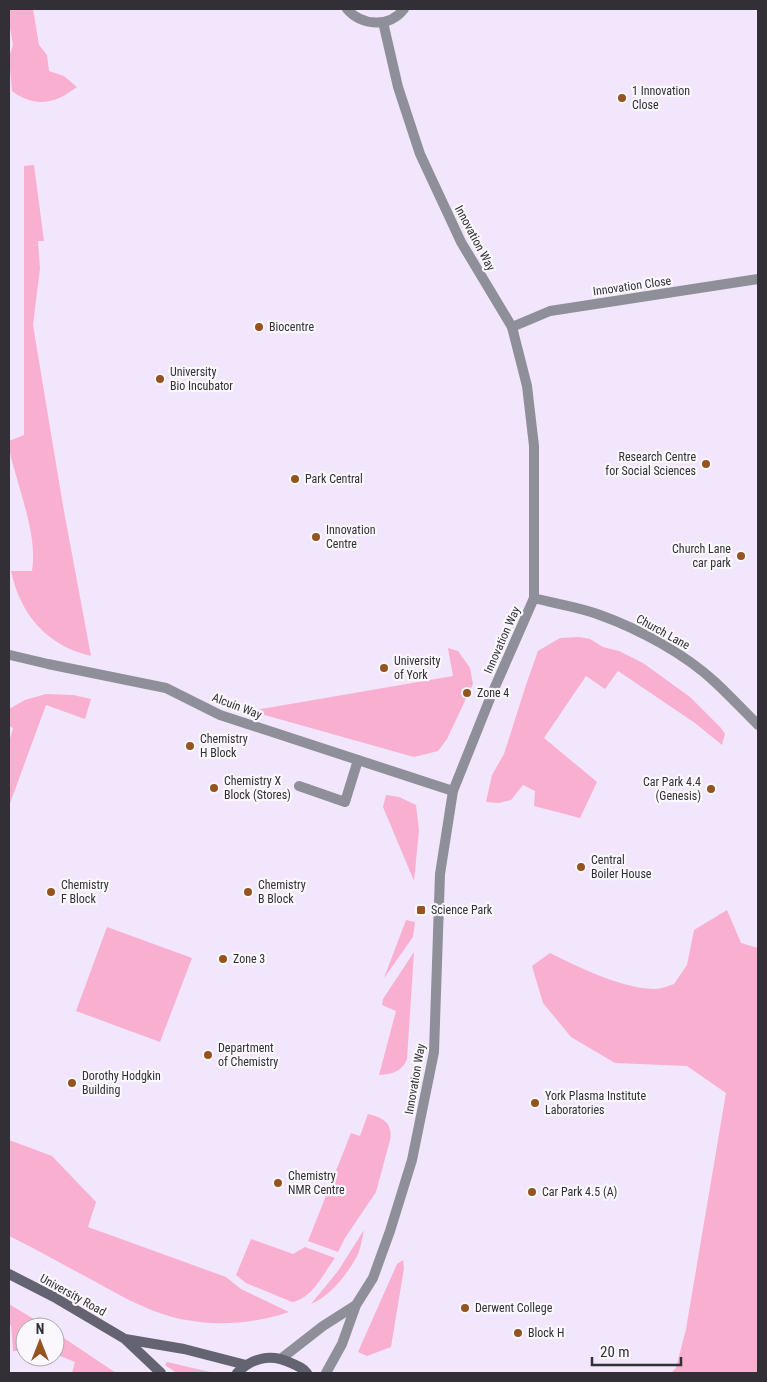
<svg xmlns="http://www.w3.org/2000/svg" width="767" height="1382" font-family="'Roboto Condensed',sans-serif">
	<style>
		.green { fill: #f9afd0 }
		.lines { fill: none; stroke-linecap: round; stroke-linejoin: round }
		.lane { stroke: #8f8f99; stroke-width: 10 }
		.street { stroke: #8f8f99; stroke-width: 10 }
		.secondary { stroke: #646371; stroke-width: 10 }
		.poi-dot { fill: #94531f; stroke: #faf8fc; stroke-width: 2 }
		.labels { text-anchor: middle; stroke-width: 4.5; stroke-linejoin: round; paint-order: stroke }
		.poi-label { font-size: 12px; fill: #332f37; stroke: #faf8fc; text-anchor: start }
		.street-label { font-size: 12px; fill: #332f37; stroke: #faf8fc }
	</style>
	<rect width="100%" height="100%" fill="#f1e6fc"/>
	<path class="green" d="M9,9h24l6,36 8,10 2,16 15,5 13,11c-22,17 -42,21 -65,4l-3,-34 4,-12 -4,-23z
		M34,165l10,76h-6l2,27 -7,57 30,181 28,150c-44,-10 -71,-42 -80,-85h21c5,-31 -8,-66 -16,-96 -3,-11 -7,-21 -7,-34l15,-6v-269z
		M579,637l11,2 13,8 16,4 24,12 47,34 31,31 4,6 -3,11 -27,-22 -77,-52 -13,18 -19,-13 -42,62 53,44 -17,36 -46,-12 1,-15 -12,-6 -12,15 -12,3 -13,-1 6,-27 12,-21 22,-69 12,-34 22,-13z
		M448,648l10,3 12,17 3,16 -26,55 -9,12 -24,6 -164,-46 203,-35z
		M46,694l27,1 18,4 -6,20 -39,-14 -37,101v-64l4,-14 -4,-2v-17l16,-9z
		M386,795l13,2 17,8 3,25 -5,51 -31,-74z
		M727,910l14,33 17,5v425h-87l5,-5 10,-39 40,-236 -39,-27 -72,-3 -44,-26 -28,-34 -11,-37 18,-13c28,14 73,36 105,36 6,0 13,-3 19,-5l13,-19 7,-35z
		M406,920l9,2 -2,15 -29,41z
		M107,927l85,31 -32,84 -84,-31z
		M414,952l-7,107c-5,13 -15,15 -28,16l17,-64 -14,-6 1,-6z
		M368,1114c15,4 25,8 22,26l-14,52 -31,46 -7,14 -30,-11 43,-108 9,3z
		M9,1140l43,16 44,46 -8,25 138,50 15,12 48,23c-38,13 -82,15 -120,4 -25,-7 -50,-21 -73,-34 -29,-15 -58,-32 -87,-46z
		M364,1230c-2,8 -3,18 -7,26 -10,19 -27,40 -46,48l27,-33z
		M251,1239l42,15 12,-7 30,11c-12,16 -23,41 -43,44l-46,-19 -10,-8z
		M403,1260l1,8 -13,79 -24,9 -9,-4 39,-88z
		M9,1304l38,23h-22v24h-12l-2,-26h-2z
		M55,1332l61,41h-44l3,-11 -20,-8z
		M167,1362l43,10 -33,1 -12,-8z"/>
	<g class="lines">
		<path class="lane" d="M512,327l38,-16 208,-32
			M299,786l46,16 13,-42"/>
		<path class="street" d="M347,9c15,17 42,19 57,0
			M534,598c22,6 45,9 66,17 39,14 85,39 115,67 15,14 29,29 43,43
			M10,655l38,9 118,24 54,27 233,76
			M282,1358l41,-32 33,-21
			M326,1373l16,-29 14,-39 17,-27 17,-47 22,-71 22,-108 6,-178 13,-83 38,-95 43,-98v-152l-7,-60 -15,-59 -51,-85 -41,-88 -22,-67 -15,-65"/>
		<path class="secondary" d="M9,1274l45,23 71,42 36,34
			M125,1339l59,10 62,16
			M237,1373c15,-15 34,-20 54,-10 7,3 12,5 16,10"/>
	</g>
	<g class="poi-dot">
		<circle cx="622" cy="98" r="5"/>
		<circle cx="259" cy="327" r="5"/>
		<circle cx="160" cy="379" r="5"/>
		<circle cx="706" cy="464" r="5"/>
		<circle cx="295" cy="479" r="5"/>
		<circle cx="316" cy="537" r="5"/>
		<circle cx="741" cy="556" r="5"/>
		<circle cx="384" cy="668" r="5"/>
		<circle cx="467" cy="693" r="5"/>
		<circle cx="190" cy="746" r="5"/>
		<circle cx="214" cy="788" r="5"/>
		<circle cx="711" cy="789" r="5"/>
		<circle cx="581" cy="867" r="5"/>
		<circle cx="51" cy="892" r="5"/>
		<circle cx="248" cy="892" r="5"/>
		<rect x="416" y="905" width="10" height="10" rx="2.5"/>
		<circle cx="223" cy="959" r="5"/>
		<circle cx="208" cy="1055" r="5"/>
		<circle cx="72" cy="1083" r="5"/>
		<circle cx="535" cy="1103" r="5"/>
		<circle cx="278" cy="1183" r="5"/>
		<circle cx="532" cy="1192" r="5"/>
		<circle cx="465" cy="1308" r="5"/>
		<circle cx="518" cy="1333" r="5"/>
	</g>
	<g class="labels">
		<g class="poi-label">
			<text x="632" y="95">1 Innovation<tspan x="632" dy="14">Close</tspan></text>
			<text x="269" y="331">Biocentre</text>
			<text x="170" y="376">University<tspan x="170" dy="14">Bio Incubator</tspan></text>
			<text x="696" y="461" text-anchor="end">Research Centre<tspan x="696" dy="14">for Social Sciences</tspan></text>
			<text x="305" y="483">Park Central</text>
			<text x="326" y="534">Innovation<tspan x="326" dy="14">Centre</tspan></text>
			<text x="731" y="553" text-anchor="end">Church Lane<tspan x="731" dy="14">car park</tspan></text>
			<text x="394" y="665">University<tspan x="394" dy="14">of York</tspan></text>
			<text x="477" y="697">Zone 4</text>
			<text x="200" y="743">Chemistry<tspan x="200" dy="14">H Block</tspan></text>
			<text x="224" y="785">Chemistry X<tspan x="224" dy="14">Block (Stores)</tspan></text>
			<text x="701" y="786" text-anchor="end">Car Park 4.4<tspan x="701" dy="14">(Genesis)</tspan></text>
			<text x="591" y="864">Central<tspan x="591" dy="14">Boiler House</tspan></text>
			<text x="61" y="889">Chemistry<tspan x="61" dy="14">F Block</tspan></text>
			<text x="258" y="889">Chemistry<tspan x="258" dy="14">B Block</tspan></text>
			<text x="431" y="914">Science Park</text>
			<text x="233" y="963">Zone 3</text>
			<text x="218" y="1052">Department<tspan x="218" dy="14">of Chemistry</tspan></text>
			<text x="82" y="1080">Dorothy Hodgkin<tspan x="82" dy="14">Building</tspan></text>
			<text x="545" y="1100">York Plasma Institute<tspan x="545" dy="14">Laboratories</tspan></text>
			<text x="288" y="1180">Chemistry<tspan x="288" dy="14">NMR Centre</tspan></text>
			<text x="542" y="1196">Car Park 4.5 (A)</text>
			<text x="475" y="1312">Derwent College</text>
			<text x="528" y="1337">Block H</text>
		</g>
		<g class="street-label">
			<text transform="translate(475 238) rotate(62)" y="4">Innovation Way</text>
			<text transform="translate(632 286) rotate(-8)" y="4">Innovation Close</text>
			<text transform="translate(663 632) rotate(29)" y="4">Church Lane</text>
			<text transform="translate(502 640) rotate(-66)" y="4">Innovation Way</text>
			<text transform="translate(237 706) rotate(21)" y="4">Alcuin Way</text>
			<text transform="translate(415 1079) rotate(-80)" y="4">Innovation Way</text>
			<text transform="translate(73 1295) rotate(29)" y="4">University Road</text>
		</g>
	</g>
	<rect width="767" height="1382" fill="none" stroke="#332f37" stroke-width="20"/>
	<g transform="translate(40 1342)"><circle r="24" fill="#faf8fc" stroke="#aaa8ad"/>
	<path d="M0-4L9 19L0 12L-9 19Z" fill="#94531f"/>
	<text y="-8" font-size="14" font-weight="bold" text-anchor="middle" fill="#332f37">N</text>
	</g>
	<path d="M592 1357v8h89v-8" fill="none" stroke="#332f37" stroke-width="2.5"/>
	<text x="600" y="1357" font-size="15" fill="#332f37" stroke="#faf8fc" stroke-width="4" paint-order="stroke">20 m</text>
</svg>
